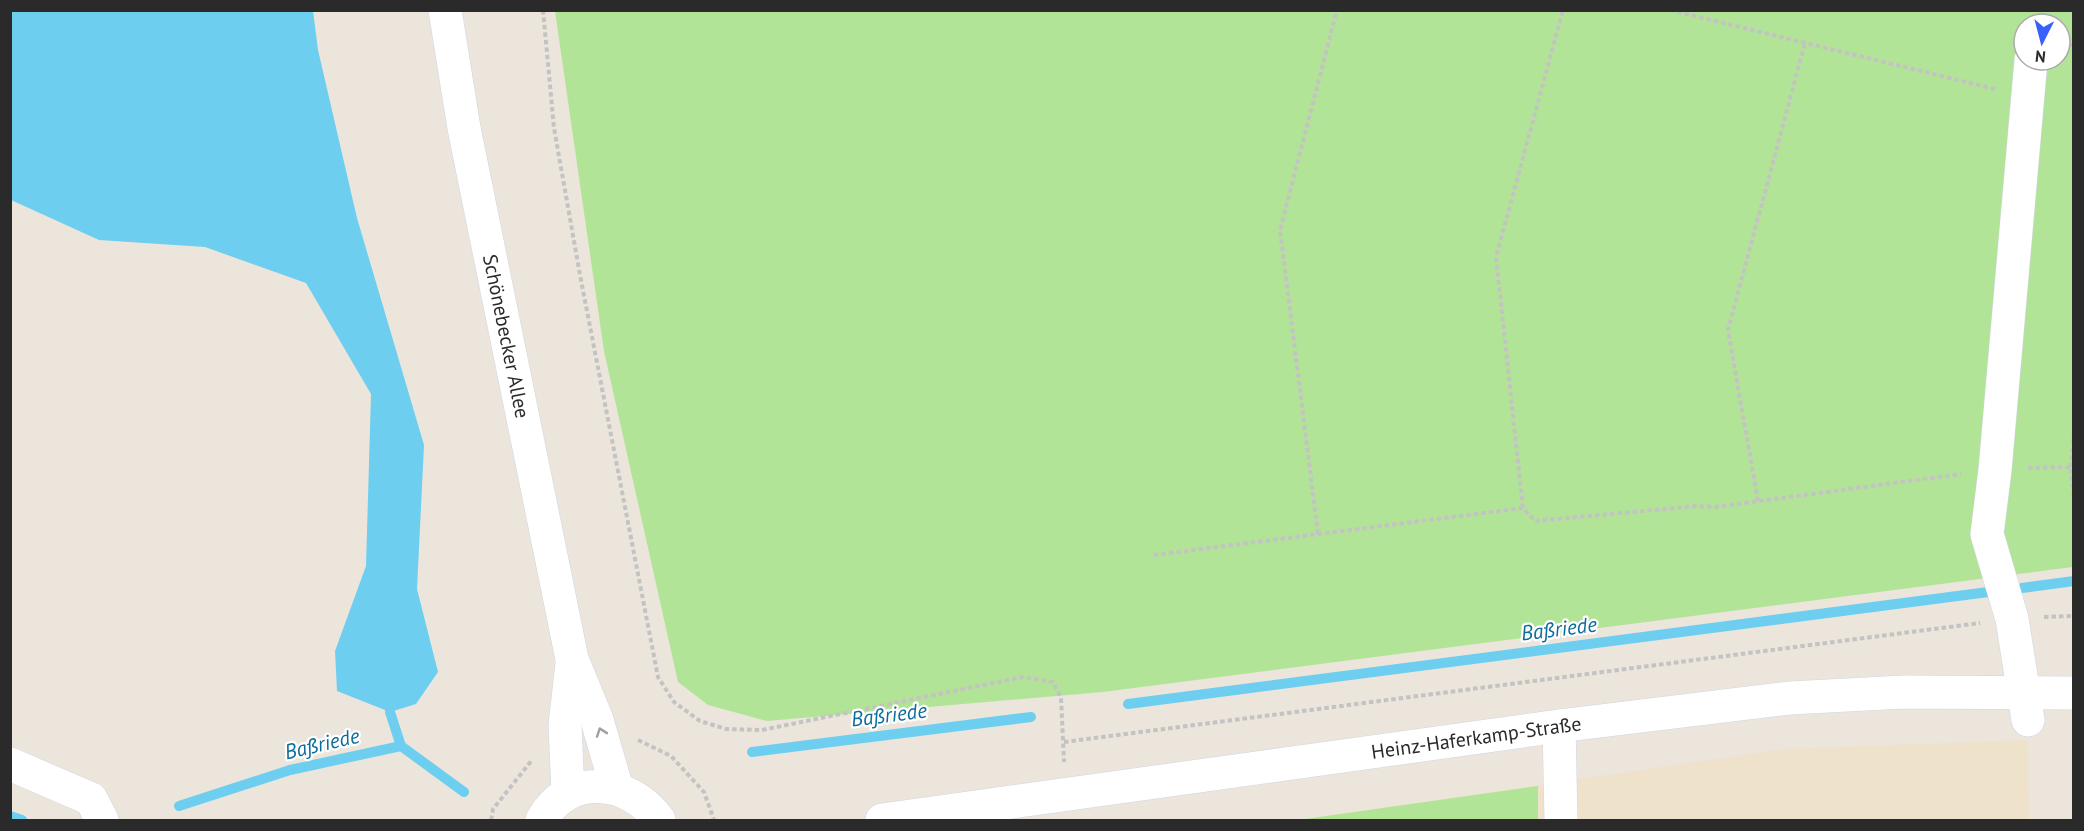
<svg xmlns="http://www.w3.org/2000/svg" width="2084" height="831" font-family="'PT Sans',sans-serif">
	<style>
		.education { fill: #eee2cb }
		.green { fill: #b2e497; fill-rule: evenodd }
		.water { fill: #6dcef0 }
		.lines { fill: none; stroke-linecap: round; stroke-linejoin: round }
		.stream { stroke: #6dcef0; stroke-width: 10 }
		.minor-casing { stroke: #d1d4e3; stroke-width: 34 }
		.path { stroke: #c3c3c3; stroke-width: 4; stroke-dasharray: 4.5 3; stroke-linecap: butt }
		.minor { stroke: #fff; stroke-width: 33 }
		.oneway { stroke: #9f9f9f }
		.labels { text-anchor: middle; stroke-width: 4.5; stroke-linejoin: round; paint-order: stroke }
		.street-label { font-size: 20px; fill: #2a2a2a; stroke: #fff }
		.water-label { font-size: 21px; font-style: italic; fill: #0c6c9c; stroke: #fff }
	</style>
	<rect width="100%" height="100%" fill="#ece5dc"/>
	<path class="education" d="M2028,740l1,80h-731l486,-71z"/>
	<path class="green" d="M555,11h1518v556l-970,125 -336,29 -59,-16 -30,-23 -74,-331zM2024,24h36v36h-36z
		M1538,786v34h-240z"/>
	<path class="water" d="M11,10l302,1 5,39 39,168 67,227 -7,144 21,83 -22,32 -26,8 -53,-21 -2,-40 31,-85 5,-172 -65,-111 -101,-36 -106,-7 -88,-40z"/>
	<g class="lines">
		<path class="stream" d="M2022,588l52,-7
			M1128,704l868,-113
			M390,712l11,34
			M752,752l279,-35
			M179,806l111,-36 111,-24 63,46
			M10,816l12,4"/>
		<g class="minor-casing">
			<g id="minor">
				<path id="s1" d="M445,10l19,118 108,531 25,61 20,69"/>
				<path d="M2028,720l-16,-101 -25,-85 8,-64 36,-410"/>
				<path d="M1559,726l2,94"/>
				<path d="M10,764l81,35 11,21"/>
				<path d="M568,793l-3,-68 7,-61"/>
				<path d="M542,820c26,-48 88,-41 117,0"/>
				<path id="s2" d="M882,820l677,-94 231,-28 114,-6 170,1"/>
			</g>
		</g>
		<path class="path" d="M543,10l11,118 26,147 78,402 16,25 26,19 26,8 36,1 261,-53 30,5 8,15 3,65
			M1670,10l325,79
			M2061,46l13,-1
			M2071,467l3,-39
			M2028,468l43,-1 3,37
			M1758,501l-30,-171 77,-287
			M1523,508l-27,-251 67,-247
			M1318,534l-38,-304 57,-220
			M1154,555l369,-47 12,13 162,-15 18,1 246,-33
			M2044,617l30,-1
			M638,740l33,16 33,36 10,28
			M1064,742l916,-119
			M491,820l2,-11 39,-49"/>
		<use href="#minor" class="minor"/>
	</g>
	<defs><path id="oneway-chevron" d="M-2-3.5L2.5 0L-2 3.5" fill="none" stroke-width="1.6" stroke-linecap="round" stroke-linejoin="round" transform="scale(1.5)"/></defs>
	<use class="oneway" href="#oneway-chevron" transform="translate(601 732) rotate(-109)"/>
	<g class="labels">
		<g class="street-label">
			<text dy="7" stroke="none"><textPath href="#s1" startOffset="332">Schönebecker Allee</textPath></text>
			<text dy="7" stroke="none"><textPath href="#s2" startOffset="600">Heinz-Haferkamp-Straße</textPath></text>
		</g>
		<g class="water-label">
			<text transform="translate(1559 629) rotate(-7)" y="7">Baßriede</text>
			<text transform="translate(889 715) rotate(-7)" y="7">Baßriede</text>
			<text transform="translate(322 744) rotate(-13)" y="7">Baßriede</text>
		</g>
	</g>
	<rect width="2084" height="831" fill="none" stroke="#2a2a2a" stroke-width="24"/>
	<g transform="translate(2042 42) rotate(186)"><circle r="28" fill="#ffffff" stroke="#aaaaaa" stroke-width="1.5"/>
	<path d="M0-4.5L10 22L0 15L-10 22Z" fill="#395ffc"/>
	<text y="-9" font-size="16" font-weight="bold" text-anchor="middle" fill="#2a2a2a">N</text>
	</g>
</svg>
